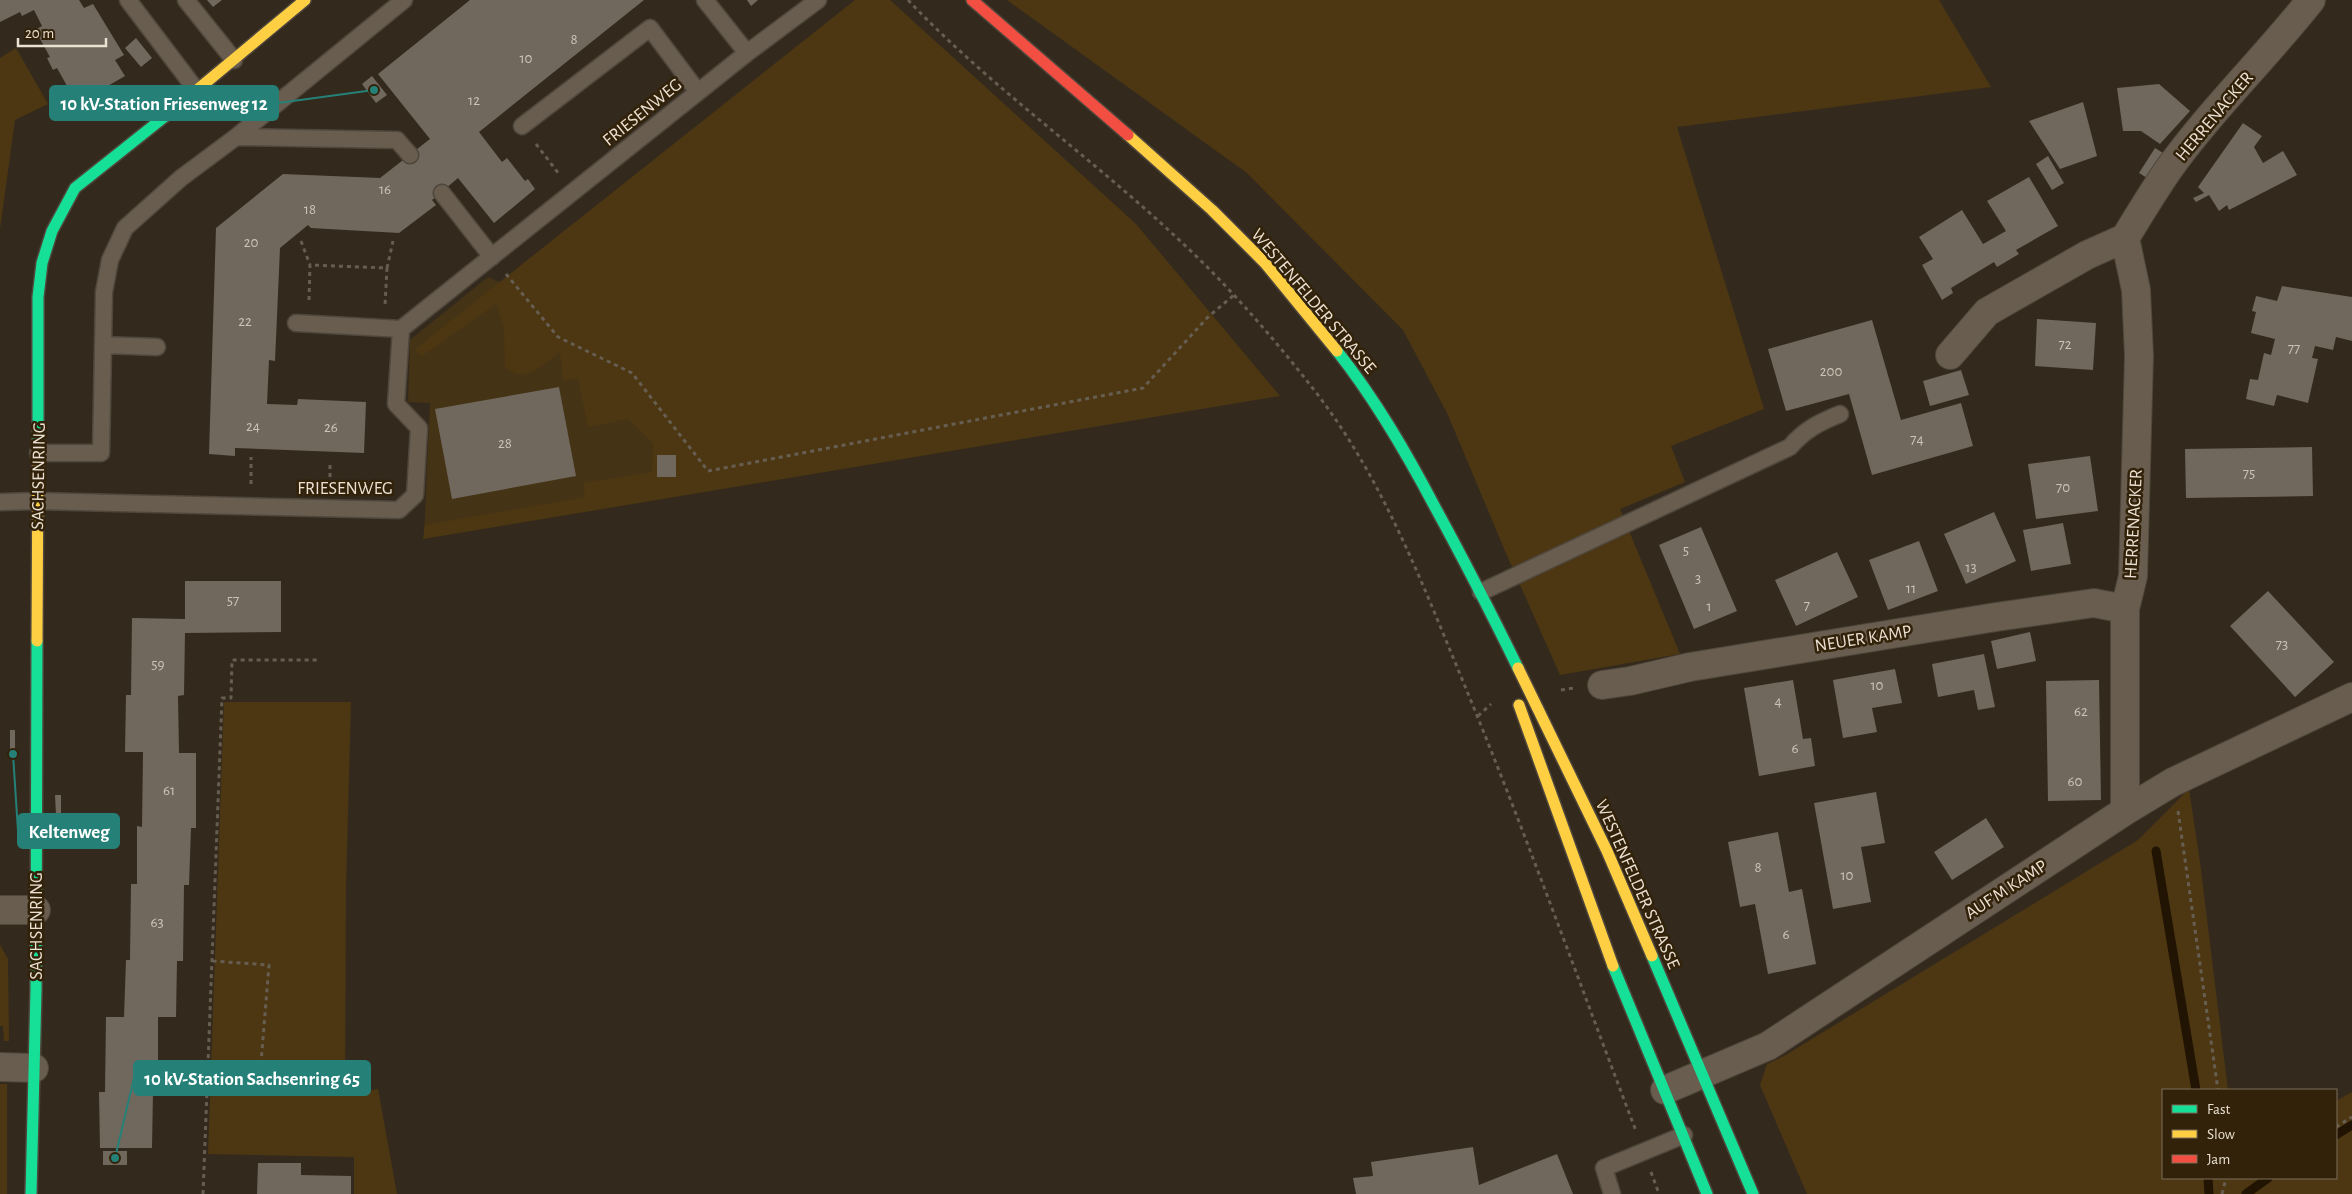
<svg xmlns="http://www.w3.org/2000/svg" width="2352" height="1194" font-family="'Alegreya Sans',sans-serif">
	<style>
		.built { fill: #453316 }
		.green { fill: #4d3713 }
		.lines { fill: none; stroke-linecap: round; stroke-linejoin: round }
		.stream { stroke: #221403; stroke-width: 9 }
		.building { fill: #70685d }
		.lane-casing { stroke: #4f463c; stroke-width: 19 }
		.street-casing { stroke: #4f463c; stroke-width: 30 }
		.fast-casing { stroke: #4f463c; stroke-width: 14 }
		.slow-casing { stroke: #4f463c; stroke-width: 14 }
		.jam-casing { stroke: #4f463c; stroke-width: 14 }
		.path { stroke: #675e52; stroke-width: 3; stroke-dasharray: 4 4; stroke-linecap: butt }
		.lane { stroke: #685d4e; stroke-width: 16 }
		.street { stroke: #685d4e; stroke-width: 28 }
		.fast { stroke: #16e098; stroke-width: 11 }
		.slow { stroke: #ffcf43; stroke-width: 11 }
		.jam { stroke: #f24e42; stroke-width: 11 }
		.labels { text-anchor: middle; stroke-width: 5; stroke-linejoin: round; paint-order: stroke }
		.number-label { font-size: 15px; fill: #ccc3b6 }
		.street-label { font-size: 18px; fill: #ebe1d3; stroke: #32220a }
		.leader { fill: none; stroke: #258178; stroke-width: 2 }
		.callout-dot { fill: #258178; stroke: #32220a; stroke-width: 2 }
		.callout { fill: #258178; stroke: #258178; stroke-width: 2 }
		.callout-label { font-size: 19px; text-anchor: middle; font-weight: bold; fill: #fff }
	</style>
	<rect width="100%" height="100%" fill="#332a1d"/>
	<path class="built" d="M488,277l20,9 192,183 -276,68 6,-134 -22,-1 2,-62z"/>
	<path class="green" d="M855,0h35l246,224 144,172 -857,143 2,-14 160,-28 -2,-14 69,-11 1,-29 -25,-24 -40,8 -10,-48 -15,1 -3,-28c-17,13 -36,33 -55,15l-1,-39 -8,-24 -74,52 -8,-6z
		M1007,0h932l52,87 -314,40 87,282 -93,37 14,36 -65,27 60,145 -120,21 -55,-124 -57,-136 -45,-85 -156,-157z
		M16,48l32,56 -33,16 -15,109v-171z
		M224,702h127l-5,186 -1,208 33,-7 19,105h-43v-37l-146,-3z
		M2189,789l11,73 28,228h-65v88h173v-77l16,-9v102h-545l-47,-109 7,-21 17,-8 354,-216z
		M0,945l8,14 1,82h-5l-1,-15h-3z
		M0,1084h7v110h-7z"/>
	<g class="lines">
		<path class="stream" d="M2156,851l40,239
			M2336,1135l16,-10
			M2208,1178l1,16
			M2246,1194l22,-16"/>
	</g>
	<path class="building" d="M0,0h79l5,8 9,-4 31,51 -9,5 10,16 -40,23 -6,-11 -8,5 -14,-25 -4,2 -6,-12 3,-1 -15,-27 7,-4 -8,-16 -12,6 -2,-4 -20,10z
		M207,0h15l-9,7z
		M470,0h174l-165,132 23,30 5,-4 18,23 3,-2 7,10 -41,34 -36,-45 -26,22 4,5 -37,28 -88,-5 -3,-3 -28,23 -5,113 -6,-1 -2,44 30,1 1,-6 68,3 -2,51 -129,-5v8l-26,-2 7,-226 67,-54 97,4 50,-39 -52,-65z
		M747,0h11l-7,6z
		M136,38l16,20 -11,9 -16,-19z
		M372,76l15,19 -11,8 -14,-19z
		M2159,84l31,27 -30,33 -19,-13h-18l-6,-43z
		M2083,102l14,54 -37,13 -31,-48z
		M2243,123l19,13 -8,11 9,16 20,-12 14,24 -68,35 -2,-5 -8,6 -10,-16 -13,7 -3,-4 11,-5 -6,-6z
		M2155,148l13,8 -16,25 -13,-8z
		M2048,156l16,27 -12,7 -16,-26z
		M2029,177l29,49 -42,24 3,4 -22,13 -3,-5 -43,26 2,5 -11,7 -20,-35 11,-6 -14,-22 43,-27 21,34 23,-13 -19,-30z
		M2282,286l70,11v44l-16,-4 -3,13 -18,-4 -3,12 6,1 -10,44 -31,-8 -3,11 -28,-7 4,-20 8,1 6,-27 7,2 4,-16 -24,-6 5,-21 -4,-1 4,-15 21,5z
		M2037,319l59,4 -3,47 -58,-4z
		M1872,320l29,100 60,-17 12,43 -101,29 -23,-81 -63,17 -18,-62z
		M1961,370l8,25 -39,11 -7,-25z
		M559,387l17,89 -124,23 -17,-90z
		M2312,447l1,49 -127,2 -1,-49z
		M657,455h19v22h-19z
		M2090,456l8,55 -62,8 -8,-55z
		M1994,512l22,49 -50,23 -22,-50z
		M2063,523l8,41 -40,7 -8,-41z
		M1701,527l36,84 -43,18 -35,-84z
		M1919,541l19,50 -50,19 -19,-50z
		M1837,552l21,45 -62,29 -21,-46z
		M185,581h96v51l-96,1 -1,62 -6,1 1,57h17v75h-5l-2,57h-5l-1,76h-6l-1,56h-18v75h-5l-1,56h-52l-1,-56h6l1,-75h18l2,-57h4l1,-76h6v-58l5,1 1,-75h-18l1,-57h5l1,-77 53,1z
		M2268,591l66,71 -39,35 -65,-71z
		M2030,632l6,29 -39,8 -6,-28z
		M1984,654l11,53 -17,3 -4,-20 -36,7 -6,-33z
		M1895,669l7,34 -30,5 5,24 -34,6 -10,-58z
		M1793,680l10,59 8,-1 4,28 -56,10 -15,-88z
		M2099,680l2,120 -53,1 -2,-120z
		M10,730h5v20h-5z
		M1876,792l9,51 -24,4 10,55 -38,7 -19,-106z
		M55,795h6v21l-5,-1z
		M1986,818l18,29 -52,33 -18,-28z
		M1778,832l11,60 13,-3 14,75 -48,10 -13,-70 -15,3 -12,-65z
		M1473,1147l6,38 78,-31 16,40h-217l-3,-16 20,-2 -2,-14z
		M103,1151h24v14h-24z
		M258,1163h43v12l50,1v18h-94z"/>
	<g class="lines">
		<g class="lane-casing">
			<path id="lane" d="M128,0l69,91
				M186,0l48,60
				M705,0l42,53
				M522,126l128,-98 48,64
				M236,137l161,3 13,15
				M442,193l50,64
				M296,323l105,6
				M103,345l54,2
				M38,453h63l3,-161 6,-32 15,-32 56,-50 55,-41 168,-137
				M0,502l37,-1 362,9 16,-15 4,-67 -23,-24 5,-75 346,-276 71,-53
				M1481,592l309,-145c14,-17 30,-25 50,-33
				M1612,1194l-8,-26 80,-33"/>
		</g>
		<g class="street-casing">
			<path id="street" d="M1950,355l37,-43 100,-57 38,-17
				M1602,685l28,-4 60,-14 306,-50 98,-14 31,6
				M2125,811v-202l8,-33 6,-220 -3,-66 -11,-52c14,-23 28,-46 43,-68 43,-60 97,-112 143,-170
				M0,910h36
				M0,1067l34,1
				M1665,1090l103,-44 357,-235 48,-29 179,-85"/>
		</g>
		<g class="fast-casing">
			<path id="fast" d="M1337,351c39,49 70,103 99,158 29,53 56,106 82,159
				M38,447v-150l4,-34 10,-32 23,-43 98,-78
				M1652,956l101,238
				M1613,966l94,228
				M31,1194l5,-204 1,-349"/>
		</g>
		<g class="slow-casing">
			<path id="slow" d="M173,110l132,-110
				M1128,135l84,75 53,53 72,88
				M37,641l1,-194
				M1518,668l89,183 45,105
				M1519,705l94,261"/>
		</g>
		<g class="jam-casing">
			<path id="jam" d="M972,0l156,135"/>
		</g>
		<path class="path" d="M908,0c82,87 182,156 269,238 49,45 93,96 134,148 66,83 106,184 146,281 64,153 120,310 179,464
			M536,144l23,30
			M301,241l9,24
			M387,268l6,-27
			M506,274l52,63 74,36 76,98 435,-83 65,-71 26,-22
			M309,300l1,-35 77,3 -2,37
			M251,484v-27
			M330,485v-24
			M1561,690l13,-2
			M1478,716l13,-12
			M2178,811l40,279
			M207,1073l53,2 9,-110 -57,-4
			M2336,1127l16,-10
			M1651,1172l8,22
			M203,1194l19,-496h9l1,-38h86
			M2222,1194l4,-16"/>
		<use href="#lane" class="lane"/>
		<use href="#street" class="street"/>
		<use href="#fast" class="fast"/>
		<use href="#slow" class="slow"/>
		<use href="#jam" class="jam"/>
	</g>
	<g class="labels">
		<g class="number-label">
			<text x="574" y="44">8</text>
			<text x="526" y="63">10</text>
			<text x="474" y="105">12</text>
			<text x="385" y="194">16</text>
			<text x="310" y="214">18</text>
			<text x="251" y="247">20</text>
			<text x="245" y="326">22</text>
			<text x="2065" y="349">72</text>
			<text x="2294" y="353">77</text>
			<text x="1831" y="376">200</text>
			<text x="253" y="431">24</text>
			<text x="331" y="432">26</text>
			<text x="1917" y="444">74</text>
			<text x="505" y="448">28</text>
			<text x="2249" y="478">75</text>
			<text x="2063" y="492">70</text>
			<text x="1686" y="555">5</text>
			<text x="1971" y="572">13</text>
			<text x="1698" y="583">3</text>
			<text x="1911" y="593">11</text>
			<text x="233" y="605">57</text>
			<text x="1807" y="610">7</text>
			<text x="1709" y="611">1</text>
			<text x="2282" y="649">73</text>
			<text x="158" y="669">59</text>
			<text x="1877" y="690">10</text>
			<text x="1778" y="706">4</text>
			<text x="2081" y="716">62</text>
			<text x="1795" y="753">6</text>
			<text x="2075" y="786">60</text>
			<text x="169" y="795">61</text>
			<text x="1758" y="872">8</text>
			<text x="1847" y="880">10</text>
			<text x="157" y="927">63</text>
			<text x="1786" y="939">6</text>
		</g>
		<g class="street-label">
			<text transform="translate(642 112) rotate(-39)" y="6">FRIESENWEG</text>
			<text transform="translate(2214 116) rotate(-50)" y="6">HERRENACKER</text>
			<text transform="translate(1314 301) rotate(50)" y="6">WESTENFELDER STRASSE</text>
			<text transform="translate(38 476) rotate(-89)" y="6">SACHSENRING</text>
			<text x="345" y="494">FRIESENWEG</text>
			<text transform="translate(2133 524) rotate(-87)" y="6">HERRENACKER</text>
			<text transform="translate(1863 638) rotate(-9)" y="6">NEUER KAMP</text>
			<text transform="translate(1638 884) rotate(66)" y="6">WESTENFELDER STRASSE</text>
			<text transform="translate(2006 889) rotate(-33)" y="6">AUF'M KAMP</text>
			<text transform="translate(36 926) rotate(-90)" y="6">SACHSENRING</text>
		</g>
	</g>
	<path class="leader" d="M374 90L278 103M13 754L18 831M115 1158L134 1078"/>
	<g class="callout-dot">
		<circle cx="374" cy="90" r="5"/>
		<circle cx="13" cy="754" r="5"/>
		<circle cx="115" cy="1158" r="5"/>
	</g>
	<g class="callout">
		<rect x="50" y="86" width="228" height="34" rx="5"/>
		<rect x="18" y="814" width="101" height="34" rx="5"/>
		<rect x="134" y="1061" width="236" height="34" rx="5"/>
	</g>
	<g class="callout-label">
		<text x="164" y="110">10 kV-Station Friesenweg 12</text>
		<text x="69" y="838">Keltenweg</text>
		<text x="252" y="1085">10 kV-Station Sachsenring 65</text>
	</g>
	<rect x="2162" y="1089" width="175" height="90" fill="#32220a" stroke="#7c6e5a"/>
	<rect x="2172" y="1105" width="25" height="8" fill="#16e098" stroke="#7c6e5a"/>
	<text x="2207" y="1114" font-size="15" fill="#ebe1d3">Fast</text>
	<rect x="2172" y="1130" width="25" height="8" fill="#ffcf43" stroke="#7c6e5a"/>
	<text x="2207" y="1139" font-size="15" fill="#ebe1d3">Slow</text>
	<rect x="2172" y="1155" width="25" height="8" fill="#f24e42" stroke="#7c6e5a"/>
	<text x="2207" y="1164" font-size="15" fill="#ebe1d3">Jam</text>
	<path d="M18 38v8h88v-8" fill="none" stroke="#ebe1d3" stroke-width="2.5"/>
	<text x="25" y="38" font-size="15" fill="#ebe1d3" stroke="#32220a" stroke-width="4" paint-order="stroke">20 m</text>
</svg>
